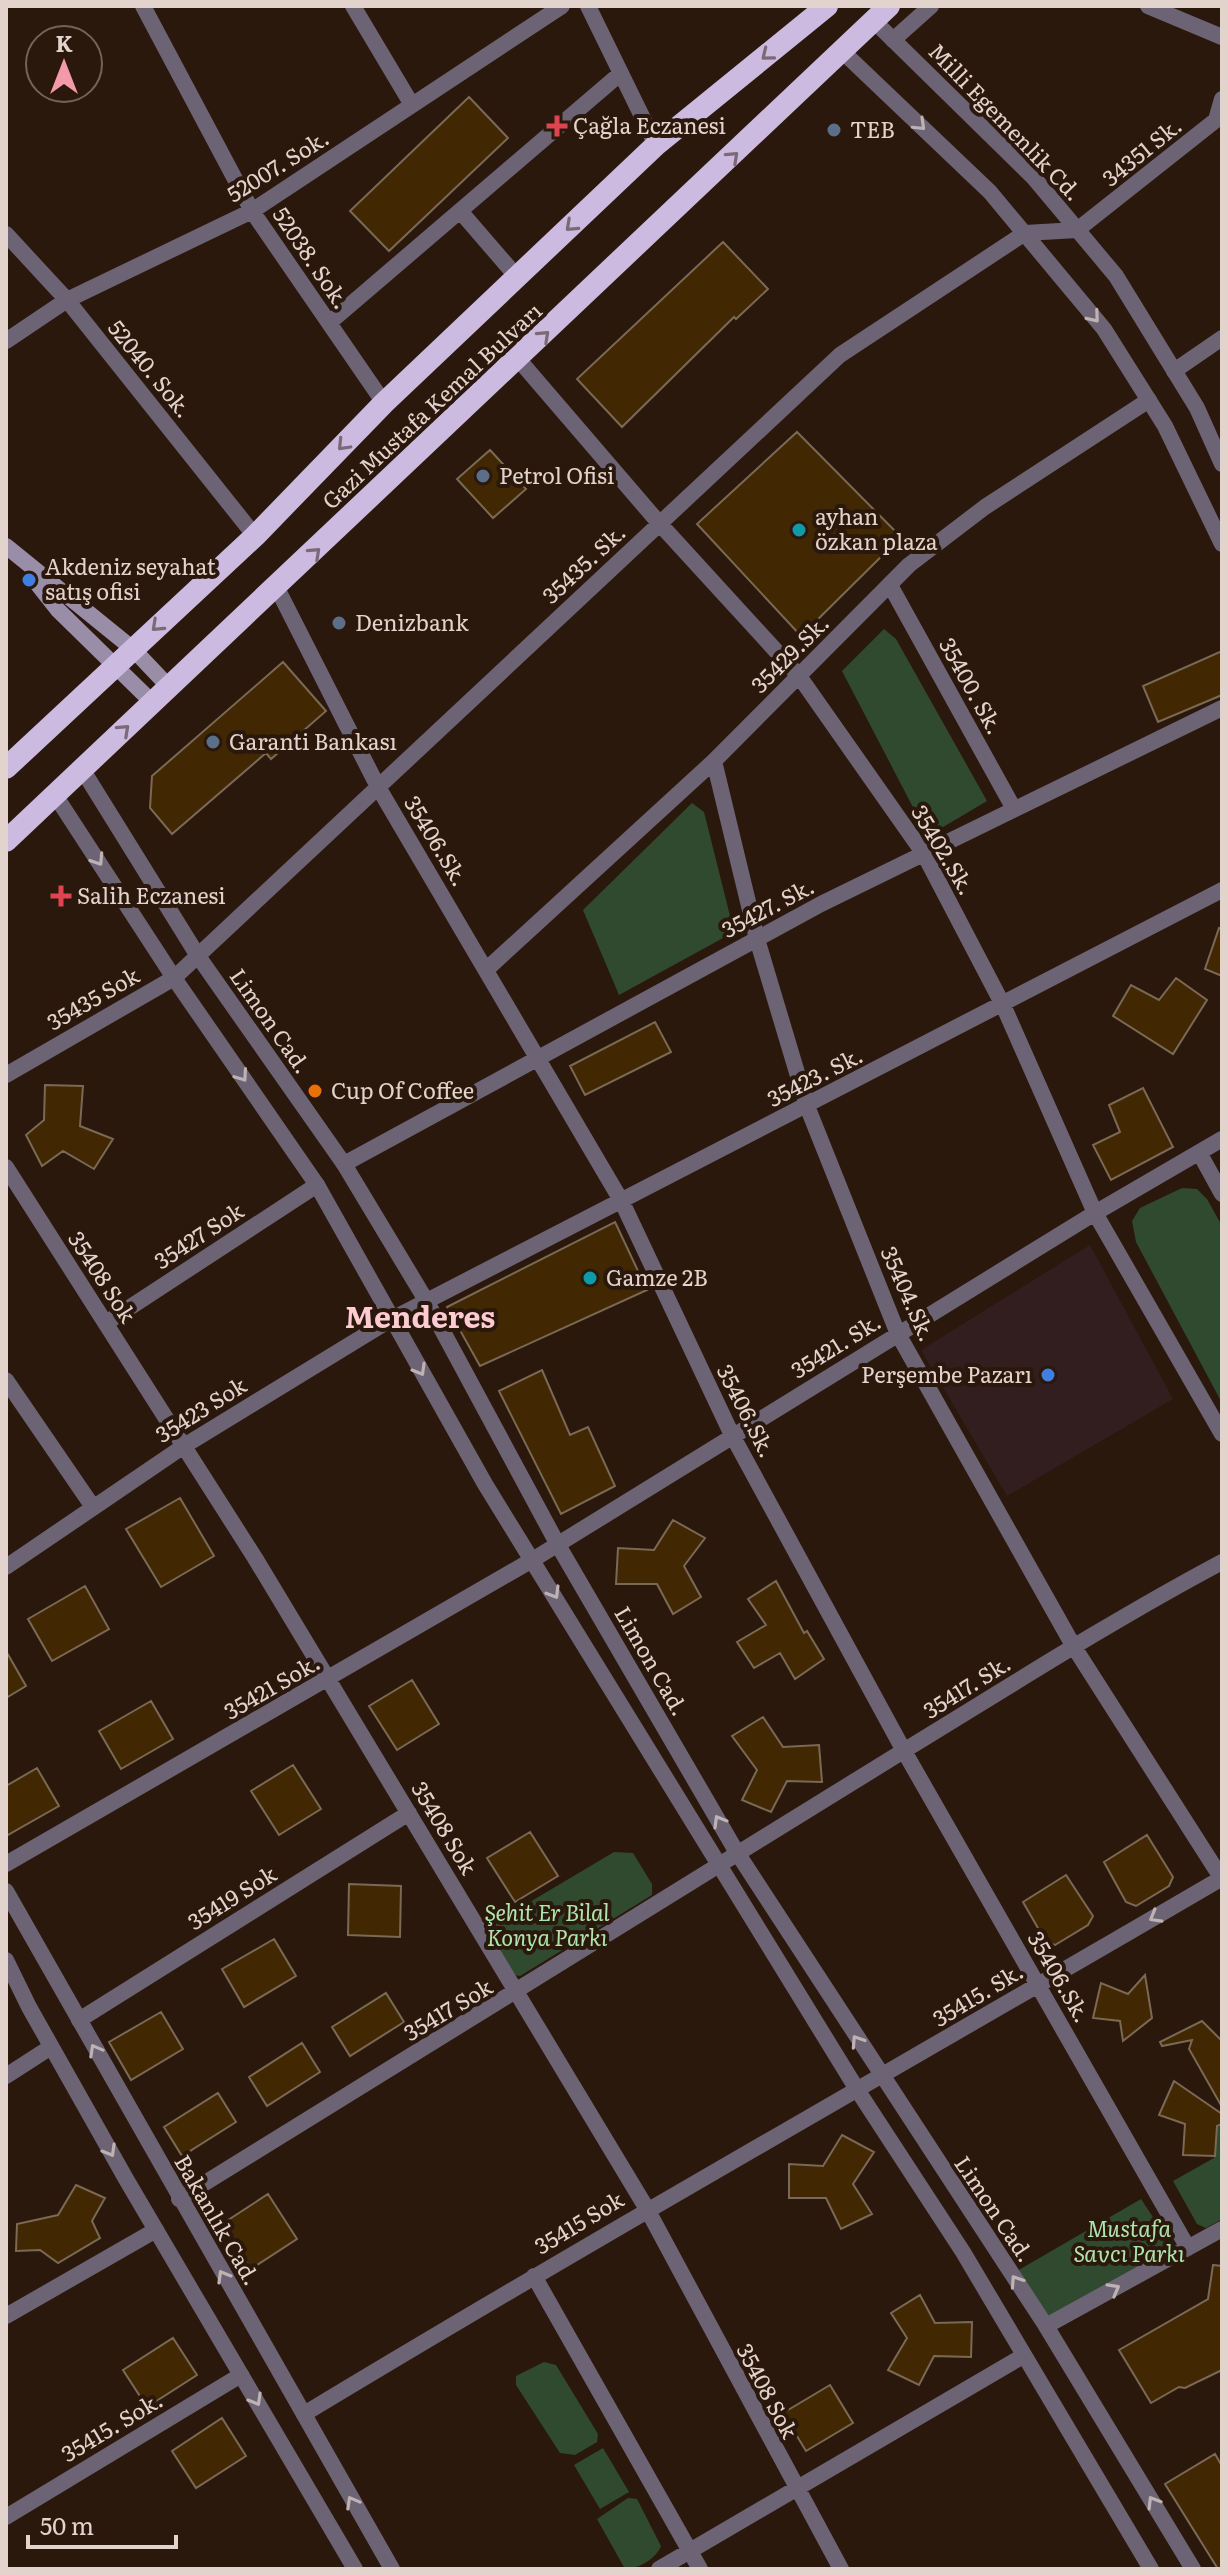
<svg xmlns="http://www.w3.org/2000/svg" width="1228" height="2575" font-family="Literata,serif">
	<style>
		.commercial { fill: #321e1e }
		.green { fill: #304a2f }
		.building { fill: #412803; stroke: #7a6954; stroke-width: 2 }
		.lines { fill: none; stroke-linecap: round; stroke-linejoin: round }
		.minor { stroke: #6c6475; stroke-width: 16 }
		.tertiary { stroke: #6c6475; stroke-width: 16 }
		.secondary { stroke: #998da8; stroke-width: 16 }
		.trunk { stroke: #ccbae1; stroke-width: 22 }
		.oneway { stroke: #7c6976 }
		.oneway2 { stroke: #bfb2b2 }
		.health-dot { fill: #e0444e; stroke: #2b180c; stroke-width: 3 }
		.service-dot { fill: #5c6f8a; stroke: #2b180c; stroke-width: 3 }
		.culture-dot { fill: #0f9aa8; stroke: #2b180c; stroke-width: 3 }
		.shop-dot { fill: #3f7fe0; stroke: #2b180c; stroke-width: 3 }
		.food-dot { fill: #e8710a; stroke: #2b180c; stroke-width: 3 }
		.labels { text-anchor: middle; stroke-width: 8; stroke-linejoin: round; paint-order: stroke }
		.street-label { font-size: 22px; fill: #e2d4cc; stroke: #2b180c }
		.poi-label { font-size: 22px; fill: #e2d4cc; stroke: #2b180c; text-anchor: start }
		.park-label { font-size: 22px; font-style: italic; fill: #b0e4ad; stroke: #2b180c }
		.district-label { font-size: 30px; font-weight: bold; fill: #ffcbd3; stroke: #2b180c }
	</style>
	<rect width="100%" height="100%" fill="#2b180c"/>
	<path class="commercial" d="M1090,1245l83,154 -166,97 -86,-146z"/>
	<path class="green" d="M884,629l12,10 91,162 -59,35 -86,-165z
		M692,803l12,9 30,120 -115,63 -36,-85z
		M1182,1188l15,1 10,10 15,27v177l-86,-161 -4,-21 8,-13z
		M614,1852l19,1 19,31v11l-132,81 -10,-2 -24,-40 5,-9z
		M1222,2125v94l-16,9 -9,-4 -24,-43 41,-23 -1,-28z
		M1141,2199l29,44 -3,12 -120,62 -30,-46z
		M544,2362l12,3 42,69 -1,8 -22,13 -15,-2 -44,-68v-9z
		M603,2448l26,44 -29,17 -26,-44z
		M628,2498l9,1 24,47c-5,13 -23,23 -36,23l-28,-50z"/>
	<path class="building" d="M469,97l39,41 -119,113 -39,-40z
		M723,242l45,47 -32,30 -2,-2 -112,110 -45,-48z
		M797,432l104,105 -100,99 -104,-112z
		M490,450l36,39 -33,29 -36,-39z
		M1222,651v44l-64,27 -15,-36z
		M283,662l43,49 -55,48 -5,-6 -94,81 -22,-26 2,-32z
		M1219,928l3,1v47l-17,-7z
		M1176,978l31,22 -34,54 -60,-38 18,-31 28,15z
		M655,1022l16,30 -86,43 -15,-29z
		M45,1085l38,1 -3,40 33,13 -19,30 -31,-18 -21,15 -16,-31 18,-15z
		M1143,1088l30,59 -62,33 -18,-35 27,-13 -11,-27z
		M615,1222l32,68 -167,76 -33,-59z
		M542,1370l28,65 18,-8 27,59 -54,28 -62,-123z
		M180,1498l34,58 -53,31 -35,-58z
		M673,1520l32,18 -21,28 17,31 -28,17 -16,-30h-41l2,-36 36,2z
		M776,1581l28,52 3,-2 17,28 -29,20 -15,-26 -26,15 -17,-26 29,-17 -18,-26z
		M85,1586l24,43 -57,32 -24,-42z
		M6,1651l20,35 -20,12z
		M412,1680l27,44 -42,26 -28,-44z
		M151,1701l22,38 -52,30 -22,-38z
		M763,1717l20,30 36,-2 3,37 -35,-1 -16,31 -29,-12 15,-30 -25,-34z
		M293,1765l28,44 -42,26 -28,-44z
		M37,1768l22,38 -53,30v-50z
		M530,1832l28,44 -43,26 -28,-44z
		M1147,1835l26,42 -4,9 -33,20 -10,-4 -22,-40z
		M1066,1875l27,41 -5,9 -33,20 -9,-3 -23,-40z
		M349,1884l52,2 -1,51 -52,-2z
		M274,1939l22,37 -52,31 -22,-38z
		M1145,1975l7,43 -29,23 -3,-20 -27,-3 8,-35 27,11z
		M386,1993l18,29 -54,34 -18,-29z
		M161,2012l22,37 -52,31 -22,-38z
		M1202,2021l20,20v66l-33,-58 3,-9 -30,6 -2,-4z
		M302,2043l18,29 -53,34 -18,-29z
		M1174,2081l48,33v10l-5,2 -2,30 -32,-1 2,-31 -26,-9z
		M218,2093l18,29 -54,34 -18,-29z
		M842,2135l32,17 -21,32 19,30 -31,15 -15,-31h-37v-34l34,2z
		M76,2185l29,13 -13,23 8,17 -42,25 -18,-13 -24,1 1,-27 41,-9z
		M268,2194l29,45 -46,30 -29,-45z
		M1213,2265l9,1v104l-37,18 -6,-1 -28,16 -32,-53 89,-51z
		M920,2295l15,28 37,-1 -1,35 -37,-1 -15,29 -31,-15 19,-32 -16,-25z
		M173,2338l24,37 -50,32 -24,-37z
		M830,2385l23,38 -47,28 -23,-38z
		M222,2418l24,38 -50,32 -24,-37z
		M1215,2454l7,12v103h-4l-53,-85z"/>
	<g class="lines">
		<path class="minor" d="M143,6l109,205 132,192
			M353,6l59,99
			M588,6l68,139
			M893,40l38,-34
			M460,211l57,66
			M6,234l61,66 188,236
			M329,323l292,-250
			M6,341l61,-41 185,-89 310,-205
			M519,360l140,163 140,153 125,178 79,151 92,208 127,221
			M1174,371l48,-33
			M890,585l124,224
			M277,588l101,199 244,415 110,233 172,316 284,497
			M714,761l43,178 50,167 91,228 176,313 148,232
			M487,969l227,-208 195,-196 76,-58 164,-107
			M6,1075l168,-97 666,-623 185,-122 52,-3 139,-110 6,-21
			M1200,1154l22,40
			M344,1164l477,-260 401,-196
			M6,1167l249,391 392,651 194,360
			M106,1323l211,-138
			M6,1380l87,127
			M6,1567l178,-121 206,-126 832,-430
			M6,1864l528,-305 561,-346 127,-74
			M79,2020l330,-207
			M6,2076l45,-29
			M179,2199c243,-148 483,-301 726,-449 105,-64 208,-130 317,-188
			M534,2276l166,293
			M6,2316l150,-86
			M1046,2326l176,-97
			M304,2414c303,-183 612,-357 918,-536
			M6,2517l235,-142
			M659,2569l364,-213"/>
		<path class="tertiary" d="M1148,6l74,31
			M874,21l160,157 82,98 81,132 25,56
			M843,52l147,140 114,137 61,97 57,118
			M82,769l116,187 146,208 83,138 131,243 178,306 310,475 147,243
			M55,795l119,183 143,207 168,299 373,607 105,161 188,317
			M6,1891l386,678
			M6,1960l23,47 97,172 229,390"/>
		<path class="secondary" d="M6,546l127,103 37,39
			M32,577l26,33 95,93"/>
		<path class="trunk" d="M6,768l249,-232 129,-133 272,-258 171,-139
			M6,841l883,-835"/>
	</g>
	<defs><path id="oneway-chevron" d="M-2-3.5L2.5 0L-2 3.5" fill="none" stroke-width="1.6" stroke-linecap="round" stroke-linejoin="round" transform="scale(2)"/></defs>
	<g class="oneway">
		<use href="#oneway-chevron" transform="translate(767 55) rotate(141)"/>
		<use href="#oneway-chevron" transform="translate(733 157) rotate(-43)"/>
		<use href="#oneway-chevron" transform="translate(571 226) rotate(137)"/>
		<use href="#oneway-chevron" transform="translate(544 336) rotate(-43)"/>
		<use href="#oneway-chevron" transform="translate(343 445) rotate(134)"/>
		<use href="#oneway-chevron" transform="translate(315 553) rotate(-43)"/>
		<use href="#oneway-chevron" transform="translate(157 626) rotate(137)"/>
		<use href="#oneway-chevron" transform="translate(124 730) rotate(-43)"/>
	</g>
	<g class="oneway2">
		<use href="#oneway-chevron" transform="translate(920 125) rotate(44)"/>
		<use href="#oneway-chevron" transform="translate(1094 317) rotate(50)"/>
		<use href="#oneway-chevron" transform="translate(98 860) rotate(57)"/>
		<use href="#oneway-chevron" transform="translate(242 1076) rotate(55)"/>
		<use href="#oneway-chevron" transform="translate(420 1370) rotate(60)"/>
		<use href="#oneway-chevron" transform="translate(554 1593) rotate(59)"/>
		<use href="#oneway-chevron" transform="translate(719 1821) rotate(-120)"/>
		<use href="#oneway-chevron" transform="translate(1155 1917) rotate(150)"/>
		<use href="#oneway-chevron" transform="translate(857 2041) rotate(-123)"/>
		<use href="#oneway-chevron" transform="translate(95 2050) rotate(-119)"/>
		<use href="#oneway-chevron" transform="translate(110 2151) rotate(60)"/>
		<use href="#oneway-chevron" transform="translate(223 2276) rotate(-120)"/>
		<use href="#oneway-chevron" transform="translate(1016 2281) rotate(-124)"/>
		<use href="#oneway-chevron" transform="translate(1114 2289) rotate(-29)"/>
		<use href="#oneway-chevron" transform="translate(256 2400) rotate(60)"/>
		<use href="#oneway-chevron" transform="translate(352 2502) rotate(-119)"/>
		<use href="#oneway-chevron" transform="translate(1153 2502) rotate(-121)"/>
	</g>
	<g class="health-dot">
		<path d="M553 114h8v8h8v8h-8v8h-8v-8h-8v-8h8z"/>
		<path d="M57 884h8v8h8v8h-8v8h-8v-8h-8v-8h8z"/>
	</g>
	<g class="service-dot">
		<circle cx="834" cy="130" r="8"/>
		<circle cx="483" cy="476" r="8"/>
		<circle cx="339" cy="623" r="8"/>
		<circle cx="213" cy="742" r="8"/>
	</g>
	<g class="culture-dot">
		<circle cx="799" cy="530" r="8"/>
		<circle cx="590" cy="1278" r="8"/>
	</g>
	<g class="shop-dot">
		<circle cx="29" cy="580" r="8"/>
		<circle cx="1048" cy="1375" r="8"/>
	</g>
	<circle class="food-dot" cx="315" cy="1091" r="8"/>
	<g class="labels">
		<g class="street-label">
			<text transform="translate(1005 122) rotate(46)" y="8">Milli Egemenlik Cd.</text>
			<text transform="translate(1142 152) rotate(-39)" y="8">34351 Sk.</text>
			<text transform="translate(278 166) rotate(-32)" y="8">52007. Sok.</text>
			<text transform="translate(311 258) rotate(56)" y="8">52038. Sok.</text>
			<text transform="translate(150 369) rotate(51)" y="8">52040. Sok.</text>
			<text transform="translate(432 406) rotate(-43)" y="8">Gazi Mustafa Kemal Bulvarı</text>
			<text transform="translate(584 564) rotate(-43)" y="8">35435. Sk.</text>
			<text transform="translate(790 654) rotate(-45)" y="8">35429.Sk.</text>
			<text transform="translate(971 686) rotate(61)" y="8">35400. Sk.</text>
			<text transform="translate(436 841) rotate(59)" y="8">35406.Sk.</text>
			<text transform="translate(943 850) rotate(59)" y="8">35402.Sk.</text>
			<text transform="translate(768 908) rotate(-28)" y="8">35427. Sk.</text>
			<text transform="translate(93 999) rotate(-30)" y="8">35435 Sok</text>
			<text transform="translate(270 1021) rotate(55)" y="8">Limon Cad.</text>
			<text transform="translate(815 1077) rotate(-27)" y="8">35423. Sk.</text>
			<text transform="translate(199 1236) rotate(-33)" y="8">35427 Sok</text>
			<text transform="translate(102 1277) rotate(57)" y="8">35408 Sok</text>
			<text transform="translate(908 1294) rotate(66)" y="8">35404.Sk.</text>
			<text transform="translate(836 1346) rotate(-32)" y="8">35421. Sk.</text>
			<text transform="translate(201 1410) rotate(-32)" y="8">35423 Sok</text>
			<text transform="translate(746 1411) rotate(63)" y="8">35406.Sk.</text>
			<text transform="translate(651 1661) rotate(60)" y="8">Limon Cad.</text>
			<text transform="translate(272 1687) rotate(-30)" y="8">35421 Sok.</text>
			<text transform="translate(967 1687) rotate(-32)" y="8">35417. Sk.</text>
			<text transform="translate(444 1828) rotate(59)" y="8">35408 Sok</text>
			<text transform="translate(232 1898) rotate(-32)" y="8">35419 Sok</text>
			<text transform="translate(1059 1977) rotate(60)" y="8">35406.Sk.</text>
			<text transform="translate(978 1995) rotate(-31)" y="8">35415. Sk.</text>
			<text transform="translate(448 2010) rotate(-31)" y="8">35417 Sok</text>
			<text transform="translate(994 2209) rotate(56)" y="8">Limon Cad.</text>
			<text transform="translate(217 2220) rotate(60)" y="8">Bakanlık Cad.</text>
			<text transform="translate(579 2223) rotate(-31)" y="8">35415 Sok</text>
			<text transform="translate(767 2391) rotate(62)" y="8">35408 Sok</text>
			<text transform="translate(112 2427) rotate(-31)" y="8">35415. Sok.</text>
		</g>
		<g class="poi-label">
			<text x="573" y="134">Çağla Eczanesi</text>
			<text x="850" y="138">TEB</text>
			<text x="499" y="484">Petrol Ofisi</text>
			<text x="815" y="525">ayhan<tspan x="815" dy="25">özkan plaza</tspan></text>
			<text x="45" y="575">Akdeniz seyahat<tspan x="45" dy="25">satış ofisi</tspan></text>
			<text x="355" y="631">Denizbank</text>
			<text x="229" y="750">Garanti Bankası</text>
			<text x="77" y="904">Salih Eczanesi</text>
			<text x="331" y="1099">Cup Of Coffee</text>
			<text x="606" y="1286">Gamze 2B</text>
			<text x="1032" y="1383" text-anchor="end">Perşembe Pazarı</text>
		</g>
		<g class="park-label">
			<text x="547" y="1921">Şehit Er Bilal<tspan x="547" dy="25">Konya Parkı</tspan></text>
			<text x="1129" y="2237">Mustafa<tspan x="1129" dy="25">Savcı Parkı</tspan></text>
		</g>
		<g class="district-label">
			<text x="420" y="1328">Menderes</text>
		</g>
	</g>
	<rect width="1228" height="2575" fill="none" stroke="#e2d4cc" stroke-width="16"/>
	<g transform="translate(64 64)"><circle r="38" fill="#2b180c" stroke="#746359" stroke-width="2"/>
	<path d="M0-6L14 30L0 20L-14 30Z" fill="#f39aaa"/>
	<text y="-12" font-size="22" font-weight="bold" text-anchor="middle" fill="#e2d4cc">K</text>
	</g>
	<path d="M28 2535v12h148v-12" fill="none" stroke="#e2d4cc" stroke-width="4"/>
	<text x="40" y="2535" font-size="24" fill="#e2d4cc" stroke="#2b180c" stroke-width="6" paint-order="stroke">50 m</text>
</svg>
